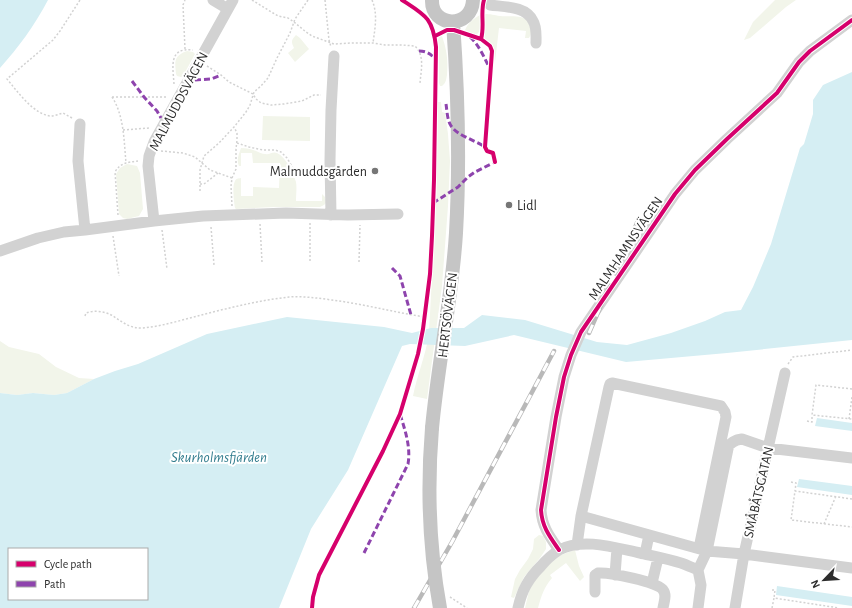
<svg xmlns="http://www.w3.org/2000/svg" width="852" height="608" font-family="'Alegreya Sans',sans-serif">
	<style>
		.green { fill: #f2f5ea }
		.water { fill: #d5eef3; fill-rule: evenodd }
		.lines { fill: none; stroke-linecap: round; stroke-linejoin: round }
		.path { stroke: #d2d2d2; stroke-width: 1.5; stroke-dasharray: 2 2; stroke-linecap: butt }
		.minor { stroke: #d2d2d2; stroke-width: 11 }
		.major { stroke: #c5c5c5; stroke-width: 14 }
		.rail-casing { stroke: #b9b9b9; stroke-width: 4.5 }
		.rail { stroke: #fff; stroke-width: 3; stroke-dasharray: 9; stroke-linecap: butt }
		.major-bridge { stroke: #c5c5c5; stroke-width: 14 }
		.quiet { stroke: #8e44ad; stroke-width: 3; stroke-dasharray: 6 3; stroke-linecap: butt }
		.cycleway-casing { stroke: #fff; stroke-width: 6 }
		.cycleway { stroke: #d6006c; stroke-width: 4 }
		.poi-dot { fill: #767676; stroke: #fff; stroke-width: 1.5 }
		.labels { text-anchor: middle; stroke-width: 4; stroke-linejoin: round; paint-order: stroke }
		.street-label { font-size: 14px; fill: #2d2d2d; stroke: #fff }
		.poi-label { font-size: 14px; fill: #2d2d2d; stroke: #fff; text-anchor: end }
		.water-label { font-size: 15px; font-style: italic; fill: #337d8e; stroke: #fff }
	</style>
	<rect width="100%" height="100%" fill="#fff"/>
	<path class="green" d="M775,0h21l-10,7 -36,31 -6,2 9,-18z
		M484,14c7,0 10,1 16,2 10,1 21,-2 28,5 2,6 5,11 1,17h-4l1,-7 -27,-3 -4,34 -1,-14 -2,-3 -5,-3 -3,-4z
		M480,15c0,7 2,16 -4,20l-9,-4 -2,-1c3,-7 8,-11 15,-15z
		M296,35l4,3 9,11 -14,13 -7,-9 6,-5c-3,-6 -3,-8 2,-13z
		M442,36c5,15 6,23 5,39 -1,5 -1,8 -5,11h-2l-1,-3v-17l-1,-26 1,-3z
		M187,51l6,1 2,2 -12,22 -2,1 -4,-1 -1,-2c-1,-12 -3,-18 11,-23z
		M438,102h3l1,10 3,1 3,21 2,27 -2,45 -6,80 -15,113 -14,-3c4,-21 13,-41 16,-63l6,-115z
		M263,116l47,1v24l-48,-1z
		M241,148c5,0 10,1 15,3 3,1 6,3 9,3 5,1 8,-3 12,-1 9,4 16,20 19,29 1,6 0,13 0,19h26v-7l3,3 1,6 -2,2 -4,2h-46l-38,2 -1,-1c-1,-6 -3,-22 0,-27 1,-3 3,-2 6,-3v18h12v-9l26,1 1,-25h-27l-1,-10h-11v13h-2c-3,-6 0,-12 2,-18z
		M127,164l10,2 3,7 3,36 -4,7 -12,3 -4,-1 -4,-4 -3,-40 4,-6z
		M0,341l9,6 30,7 17,13 23,11 15,1 -27,14 -13,2 -21,-2 -16,2 -17,-2z
		M539,535l4,1 3,6v7l-6,9 -16,19 -10,21 -3,-1 4,-18 5,-9 8,-11 5,-10 1,-10z
		M575,550l4,16 5,11 -4,4 -14,-18 -16,12 2,3c-8,9 -11,19 -14,30h-13l4,-17 3,-7 14,-17 15,-12z"/>
	<path class="water" d="M0,0h48c-13,25 -30,48 -48,68z
		M852,72v268l-125,13 -101,9 -112,-27 -49,11 -55,-2 -8,2 -54,124 -37,59 -32,79h-279v-215l17,2 16,-2 21,2 13,-2 27,-14 21,-8 23,-7 69,-30 80,-17 97,10 28,6 19,-5h33l18,-13 43,5 72,22 30,3 44,-12 34,-12 20,-9 16,-2 12,-23 18,-43 29,-96 4,-4 9,-30v-14l10,-15zM9,549h138v50h-138z
		M817,418l35,5v8l-37,-5z
		M799,479l53,7v9l-55,-8z
		M777,586l75,11v9l-76,-11z"/>
	<g class="lines">
		<path class="path" d="M252,0l21,13 5,3 10,2 6,4 12,10 6,4 22,8 18,-1h21l12,2h17l13,1c10,10 6,24 5,37
			M325,0l4,40 2,7
			M372,0c6,14 3,28 1,43
			M185,49l-2,-44 2,-5
			M207,66l14,9 8,7 24,12 3,5 5,4 10,2 13,-1 18,-3 12,-6h7
			M174,84c-1,-17 -6,-37 19,-34
			M112,97c12,18 12,44 14,66
			M112,97h56
			M72,118l-9,-5c-4,1 -8,3 -12,3 -17,-1 -34,-25 -44,-37l46,-39 7,-9 20,-31
			M123,130l26,-2
			M237,143l12,4 14,3h12l6,2 6,6 9,15 6,3
			M161,151l22,2 12,4 15,13 22,8
			M200,184h4l14,-11
			M200,191v-21l4,-14 15,-13 15,-16 12,-15 4,-7 4,-13 7,-6 7,-8 9,-20 13,-25 5,-14 13,-19
			M232,206l-1,-20 1,-8 4,-9v-20l1,-9v-7l-3,-6
			M118,215l-3,-43c5,-9 13,-10 23,-11
			M310,223v38
			M260,224l2,38
			M211,227l3,38
			M162,230l5,39
			M113,236l6,40
			M359,262l1,-37
			M85,316l1,-3c8,-3 19,-2 27,3 9,6 18,13 30,12 21,-2 42,-9 62,-14 28,-7 56,-14 84,-17 14,-1 28,1 43,3 31,4 61,12 93,17
			M788,364l5,-7 59,-7
			M852,389l-36,-4 -4,30 40,4
			M849,419l3,-22
			M807,421l5,1v-7
			M791,482l5,1 -1,8
			M852,499l-57,-8 -4,29 61,7
			M824,524l12,-28
			M772,590h3l-1,8
			M450,597l17,11
			M772,608l2,-10 65,10"/>
		<path class="minor" d="M213,0l15,9
			M490,5c15,2 36,1 43,16 4,6 3,16 3,22
			M80,124l-2,37 7,69 69,-9 49,-5 83,-3 62,2 50,-1
			M331,215l-1,-55 1,-50 3,-54
			M154,221l-6,-55 1,-10 5,-14 79,-142
			M0,251l38,-13 26,-6 21,-2
			M577,545l4,-29
			M699,548l27,-131 -1,-5 -4,-6 -109,-23 -2,1 -1,3 -28,129 126,35 21,-102 1,-4 4,-3 4,-2 5,-1 26,9 84,10
			M559,550c-9,-13 -17,-23 -18,-40l15,-93 8,-40 7,-22 10,-23 94,-138 20,-24 32,-31 50,-46 22,-31 11,-11 42,-31
			M645,554l4,-19
			M698,570l9,-19 37,3 108,14
			M615,575l2,-27
			M652,583l6,-25
			M595,592v-17l3,-2c10,-1 61,9 65,17 4,5 1,12 0,18
			M518,608c4,-18 10,-29 23,-42 5,-6 12,-12 18,-16 24,-13 57,-2 81,3 13,3 28,6 41,10 6,2 12,5 17,7l3,15 -3,23
			M735,608l9,-54 41,-181"/>
		<path class="major" d="M432,0c-1,28 40,29 41,0
			M432,428c6,-65 20,-129 24,-195 4,-70 2,-141 -3,-211"/>
		<g class="rail-casing">
			<path id="rail" d="M589,333l48,-110
				M414,608l38,-66 102,-191"/>
		</g>
		<use href="#rail" class="rail"/>
		<path class="major-bridge" d="M432,428c-5,61 -3,120 8,180"/>
		<path class="quiet" d="M470,37c9,8 14,20 19,30
			M419,51c8,0 12,3 17,9
			M195,80l16,-1 10,-4
			M132,81l12,16 13,14 4,7
			M446,104c1,6 1,14 4,20 5,11 25,16 35,23
			M433,203l25,-16 10,-10 7,-5 20,-10
			M392,268l8,8 11,39
			M364,553l44,-89c3,-17 -3,-34 -8,-50"/>
		<g class="cycleway-casing">
			<path id="cycleway" d="M435,36l12,-6h7l27,9c4,-13 -1,-26 3,-39
				M481,39l9,7 2,5 -7,96 2,4 6,2 2,9
				M559,550c-9,-13 -17,-23 -18,-40l15,-93 8,-40 7,-22 10,-23 94,-138 20,-24 32,-31 50,-46 22,-31 11,-11 42,-31
				M312,608l1,-11 6,-22 64,-124 17,-37 18,-60 5,-25 7,-55 2,-38 2,-56 2,-133c-3,-29 -11,-32 -34,-47"/>
		</g>
		<use href="#cycleway" class="cycleway"/>
	</g>
	<g class="poi-dot">
		<circle cx="375" cy="171" r="4"/>
		<circle cx="509" cy="205" r="4"/>
	</g>
	<g class="labels">
		<g class="street-label">
			<text transform="translate(178 101) rotate(-62)" y="5">MALMUDDSVÄGEN</text>
			<text transform="translate(625 248) rotate(-56)" y="5">MALMHAMNSVÄGEN</text>
			<text transform="translate(447 315) rotate(-83)" y="5">HERTSÖVÄGEN</text>
			<text transform="translate(758 492) rotate(-77)" y="5">SMÅBÅTSGATAN</text>
		</g>
		<g class="poi-label">
			<text x="367" y="176">Malmuddsgården</text>
			<text x="517" y="210" text-anchor="start">Lidl</text>
		</g>
		<g class="water-label">
			<text x="219" y="462">Skurholmsfjärden</text>
		</g>
	</g>
	<rect x="8" y="548" width="140" height="52" fill="#ffffff" stroke="#ababab"/>
	<rect x="16" y="561" width="20" height="6" fill="#d6006c" stroke="#ababab"/>
	<text x="44" y="568" font-size="12" fill="#2d2d2d">Cycle path</text>
	<rect x="16" y="581" width="20" height="6" fill="#8e44ad" stroke="#ababab"/>
	<text x="44" y="588" font-size="12" fill="#2d2d2d">Path</text>
	<g transform="translate(824 580) rotate(245)" stroke="#ffffff" stroke-width="3" paint-order="stroke">
	<path d="M0-3L7 15L0 10L-7 15Z" fill="#2d2d2d"/>
	<text y="-6" font-size="11" font-weight="bold" text-anchor="middle" fill="#2d2d2d">N</text>
	</g>
</svg>
